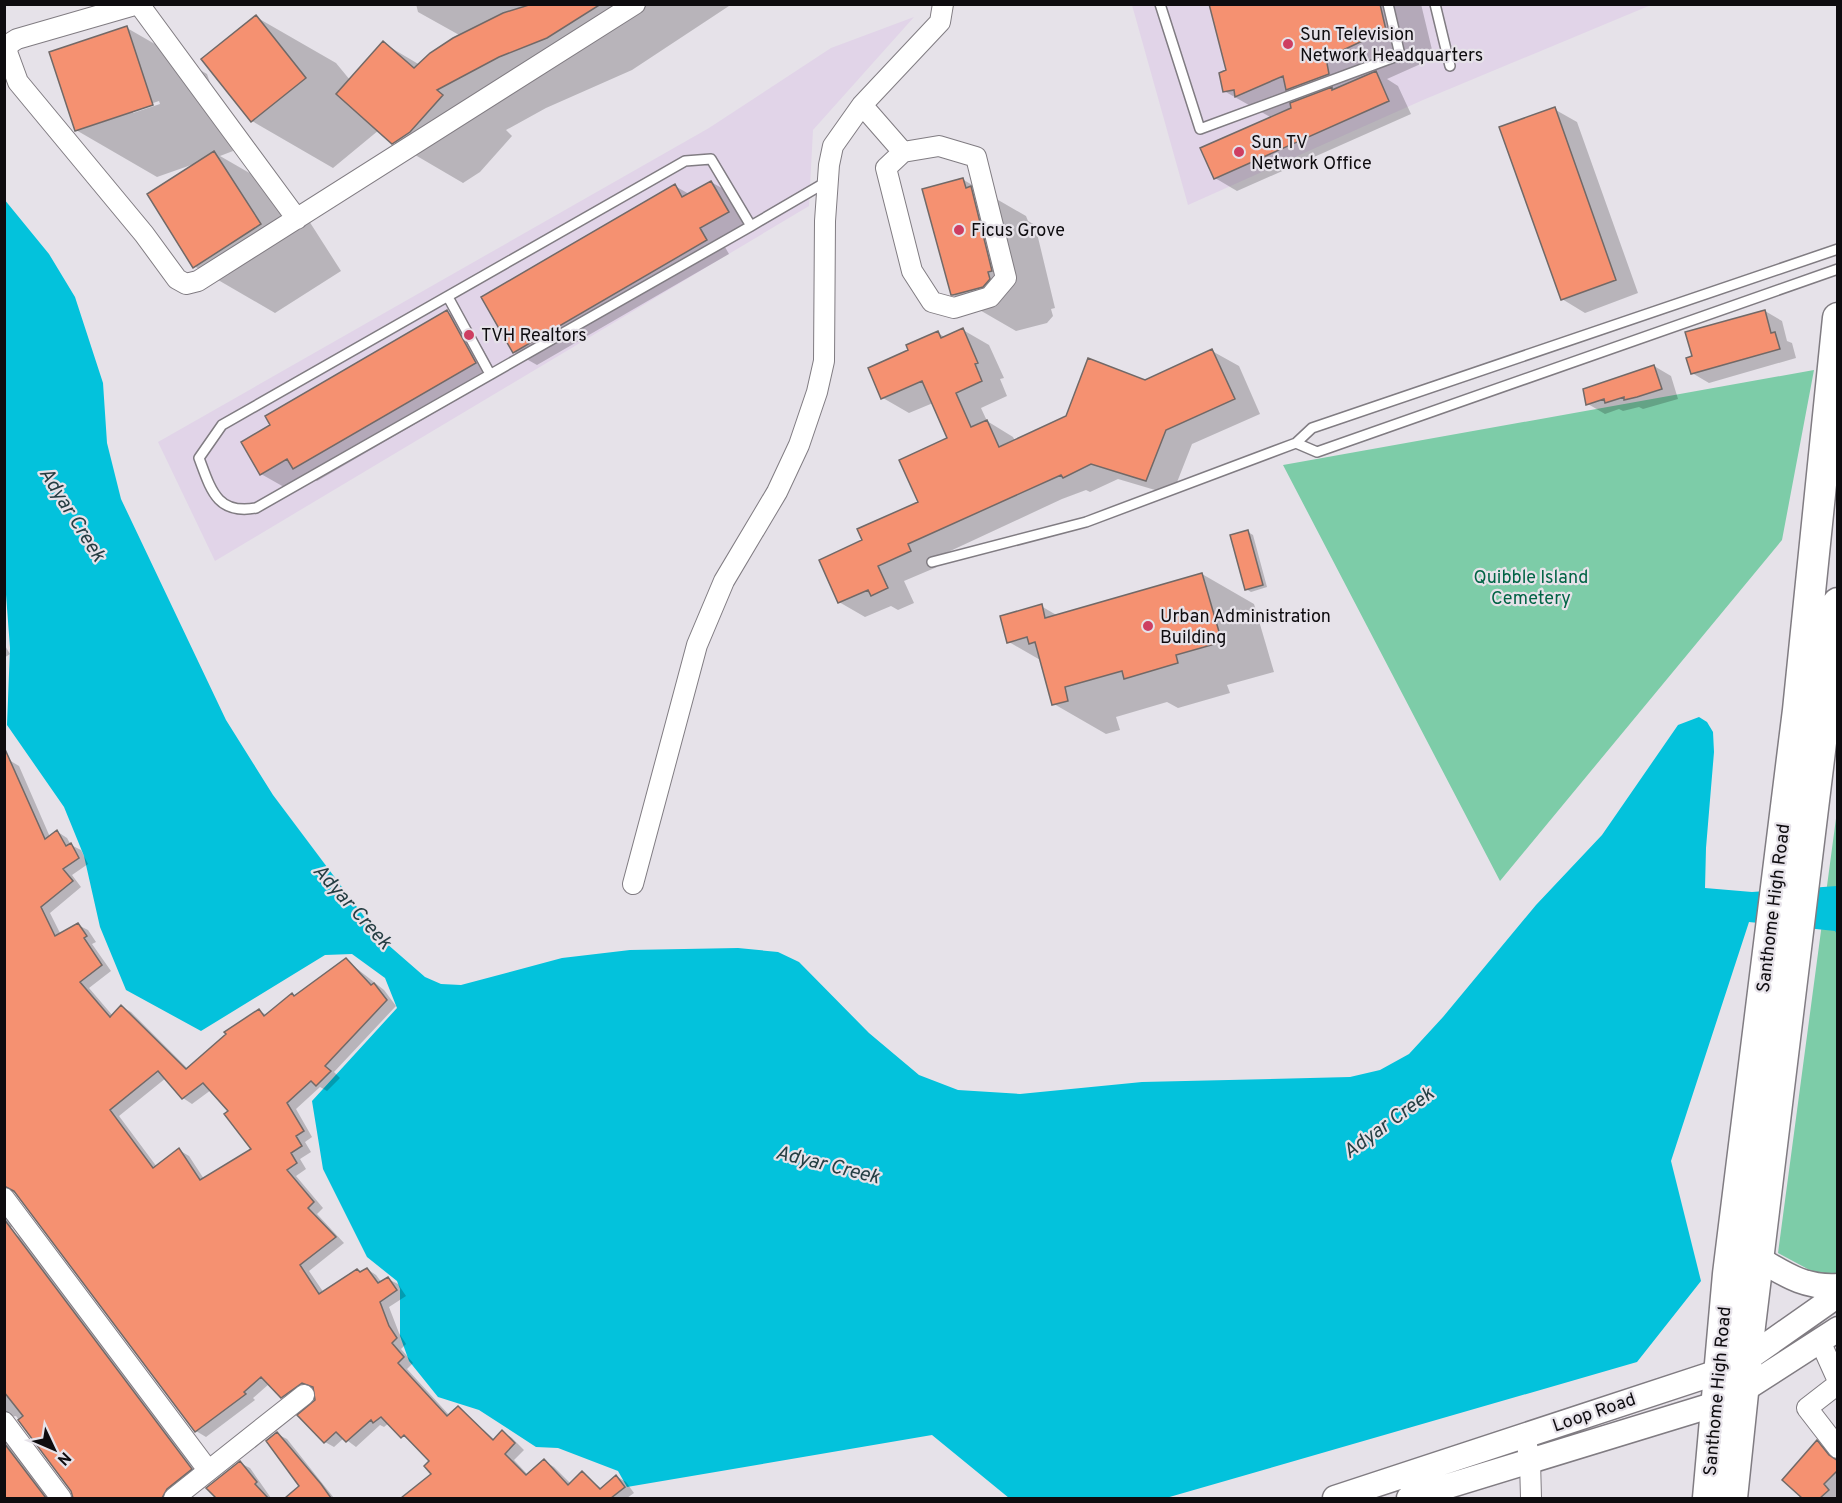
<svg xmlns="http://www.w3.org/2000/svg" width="1842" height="1503" font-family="Overpass,sans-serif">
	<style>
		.commercial { fill: #e1d4e8 }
		.green { fill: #7dcca8 }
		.water { fill: #03c2dc }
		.shadow { fill: #0003; fill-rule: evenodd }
		.building { fill: #f59171; stroke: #716967; stroke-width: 1.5; fill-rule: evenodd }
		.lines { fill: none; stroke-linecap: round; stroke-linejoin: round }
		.service-casing { stroke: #807c82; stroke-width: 12 }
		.minor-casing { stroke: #807c82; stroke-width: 22 }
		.tertiary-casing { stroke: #807c82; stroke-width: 27 }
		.primary-casing { stroke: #807c82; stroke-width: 33 }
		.service { stroke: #fff; stroke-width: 9 }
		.minor { stroke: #fff; stroke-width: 20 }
		.tertiary { stroke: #fff; stroke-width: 24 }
		.primary { stroke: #fff; stroke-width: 30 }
		.poi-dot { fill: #ce3e61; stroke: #e6e2e9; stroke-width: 2 }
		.labels { text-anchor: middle; stroke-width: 4.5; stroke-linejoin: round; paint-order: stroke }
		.poi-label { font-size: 18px; fill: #0e0c0f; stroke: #e6e2e9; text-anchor: start }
		.park-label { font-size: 18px; fill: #016445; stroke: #e6e2e9 }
		.street-label { font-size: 18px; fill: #0e0c0f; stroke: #e6e2e9 }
		.water-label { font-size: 20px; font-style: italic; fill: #253e43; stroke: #e6e2e9 }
	</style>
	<rect width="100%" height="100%" fill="#e6e2e9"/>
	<path class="commercial" d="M1132,5h519l-228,95 -235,105z
		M914,17l-101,113 -4,76 -594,355 -57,-119 551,-314 122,-80z"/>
	<path class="green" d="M1814,370l-32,170 -282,341 -217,-416z
		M1837,811v465l-7,5 -52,-28z"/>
	<path class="water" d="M4,199l45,55 26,43 28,86 4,60 14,56 105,221 47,75 93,124 20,24 39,34 16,7 20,1 101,-27 68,-8 108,-2 40,4 21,10 70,71 50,42 39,15 62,4 122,-12 208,-5 30,-7 29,-16 34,-37 93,-112 66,-70 76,-110 21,-8 8,5 6,10 1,20 -8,96 -1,40 47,4 85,-6 1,50 -3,-5 -86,-9 -78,239 30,120 -64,81 -471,136h-157l-77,-63 -305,52 -9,-16 -60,-23 -22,-1 -57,-37 -41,-13 -29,-36 -9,-25v-47l-3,-8 -30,-24 -44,-88 -11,-68 85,-93 -12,-30 -33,-24 -27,1 -124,76 -75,-41 -26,-63 -16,-71 -20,-49 -57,-82 3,-77 -6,-80z"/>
	<path class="shadow" d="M416,4h316l-100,66 -86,38 -40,22 6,6 -32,36 -17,11 -70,-41 -14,-12 -46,38 -81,-47 -49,-62 53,-42 80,46 14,17 33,-37 37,22 41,-29 -43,-24z
		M1210,4h211l13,54 -47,21 11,7 13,28 -174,77 -22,-13 57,-60 -48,-27 4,-20z
		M127,28l80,46 26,77 -13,5 75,43 46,72 -66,42 -81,-47v-102l-37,13 -81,-47zM159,101l1,3 -27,9v-3z
		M1554,109l23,13 61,171 -53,20 -23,-14z
		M962,179l64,37 2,5 7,4 20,83 -4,1 2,7 -6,7 -31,8 -64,-37z
		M711,182l23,13 17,30 -29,17 7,12 -192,111 -23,-13 161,-166 14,8z
		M1765,311l17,10 5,20 5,2 4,15 -87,25 -17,-10z
		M447,312l23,13 28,51 -181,105 -12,-7 -21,13 -23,-13z
		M963,330l26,15 15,33 -4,1 7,17 -26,12 6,13 26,16 2,4 197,-90 27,15 21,48 -68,30 -20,51 -54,-16 -28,13 -4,-2 -24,9 -129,60 4,8 -33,14 10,22 -16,7 -7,-4 -26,11 -26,-15 25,-61 56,-38 29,-64 -16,-36 -24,10 -26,-15 27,-48 28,-17 8,5z
		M1654,366l17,10 7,23 -35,10 -4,-2 -16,4 -4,-2 -14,5 -17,-10z
		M1248,532l5,3 14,52 -16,5 -5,-3z
		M1202,574l52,30 20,68 -47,13 3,8 -52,15 -11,-6 -51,15 4,13 -14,4 -52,-30 -12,-43 -33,-19 32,-36 17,10z
		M4,644l6,10 -6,4z
		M9,760l10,6 31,71 8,-5 9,6 4,7 10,5 7,14 -16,11 9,12 -31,26 11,22 17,-10 10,5 8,12 -4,2 19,27 -22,17 24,28 9,-9 9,5 57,57 71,-58 8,4 79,-55 38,30 12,16 -62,66 6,6 -13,13 -7,-4 -24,22 16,28 -7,5 6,10 -11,7 6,10 -10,7 27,32 -6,6 27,29 -35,28 15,22 43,-24 9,6 6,8 6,-4 10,5 8,12 -17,11 10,26 7,11 -5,5 12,14 -6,6 43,47 8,-8 37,32 8,-8 9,6 12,12 -10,10 14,15 16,-14 10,6 17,17 11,-11 20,16 14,-13 10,6 8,11 -7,5h-224l31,-24 -3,-13 -42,-38 -5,4 -4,-2 -24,22 -12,-9 -10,9 -9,-5 -10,-53 -8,1 -15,13 -23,-19 -16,14 2,2 -49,37 -10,-6 -180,-239 -10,2 -2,4v-436zM166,1078l17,20 9,6 19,-14 20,21 22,38 -49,30 -15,-23 -10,-6 -22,17 -38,-51z
		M4,1210l10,15 -10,7z
		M15,1234l10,6 176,235 -26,23h-102l-1,-7 -56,-75 -10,2 -2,3v-176z
		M277,1434l10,5 47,59h-47l14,-11z
		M4,1438l47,60h-47z
		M1817,1442l21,15v41h-34l-20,-18z
		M240,1463l10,5 21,30h-53l-10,-10z"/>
	<path class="building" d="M532,4h69l-54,34 -48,19 -62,33 6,5 -33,37 -18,12 -56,-50 47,-53 31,27 16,-15 23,-15 50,-25z
		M1209,4h171l6,26 -60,28 3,16 -43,16 -3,-14 -48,21 -1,-7 -11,2 -4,-19 7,-3z
		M256,15l50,63 -55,44 -50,-63z
		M127,26l26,79 -78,26 -26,-79z
		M1376,71l13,30 -175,78 -14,-31 91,-40 -1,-5 42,-16v3z
		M1555,107l61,173 -55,20 -62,-173z
		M214,151l47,73 -68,44 -46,-74z
		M963,178l3,10 5,-2 21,85 -4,1 2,7 -7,8 -30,8h-2l-29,-106z
		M711,181l18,31 -29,16 7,12 -194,113 -32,-56 194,-113 7,13z
		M447,310l29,53 -183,106 -6,-10 -27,16 -19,-33 29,-17 -5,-9z
		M1765,310l6,23 4,-1 5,17 -89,25 -5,-16 6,-2 -7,-24z
		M963,328l15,35 -3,1 7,17 -26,12 15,34 16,-7 12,27 67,-31 22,-58 57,22 67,-31 23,50 -69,31 -20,51 -55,-17 -28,14 -2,-3 -153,69 3,7 -33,15 10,22 -17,8 -3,-6 -30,13 -19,-43 43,-20 -5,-11 61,-27 -19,-42 48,-22 -25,-57 -41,18 -13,-31 40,-18 -2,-5 32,-14 3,7z
		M1654,365l8,24 -25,8 -13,3v-3l-19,6 -1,-4 -18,6 -3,-16z
		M1248,530l15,55 -18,5 -15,-55z
		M1202,573l20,69 -46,13 2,8 -54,16 -2,-8 -57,16 3,14 -16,4 -17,-63 -6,2 -2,-7 -20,6 -7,-27 42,-12 3,14z
		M4,747l41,92 12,-9 9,16 5,-3 8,15 -16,11 10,12 -32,26 14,29 23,-13 9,13 -3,2 18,27 -22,17 30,35 11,-12 65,64 40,-35 -2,-2 35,-23 5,7 28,-23 2,3 52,-38 25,27 3,-2 13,17 -62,66 6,5 -15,15 -5,-5 -24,22 17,28 -8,5 6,10 -11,7 6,10 -10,7 27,32 -6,6 28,29 -36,28 19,29 38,-25 3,3 7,-4 11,15 10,-6 9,13 -17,12 9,24 8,12 -5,5 12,14 -6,6 49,53 11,-10 35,34 9,-10 13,13 -10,11 21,21 18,-16 24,26 14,-14 18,18 16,-14 9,12 -14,11h-210l30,-24 -7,-8 5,-5 -25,-26 -3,3 -20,-21 -8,6 -2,-3 -25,22 -10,-10 -12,11 -27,-28 18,-15 -2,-13 -11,-4 -21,15 -20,-21 -17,15 2,2 -51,38 -181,-241 -10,-5zM158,1071l24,28 21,-16 25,28 -4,3 27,35 -51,31 -21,-32 -26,20 -43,-58z
		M4,1219l188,250 -25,20 -5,9h-89l-2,-7 -53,-71 5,-4 -19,-24z
		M277,1432l44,52 10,14h-46l14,-12 -33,-45z
		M1817,1440l12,15 9,6v9l-14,14 5,6 -9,8h-18l-20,-18z
		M4,1443l42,55h-42z
		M240,1461l17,21 -2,2 13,14h-52l-10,-10z"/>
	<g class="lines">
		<g class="service-casing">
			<path id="service" d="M1160,4l40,125 200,-74 -12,-51
				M1435,4l15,62
				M751,226l-40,-67 -26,2 -463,264 -23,33c12,32 18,57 57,50l495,-282 77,-45
				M448,297l42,77
				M1296,443l16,-15 526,-179
				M932,562l154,-40 210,-79 21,9 521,-183"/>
		</g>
		<g class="minor-casing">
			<path id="minor" d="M862,105l41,47 36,-6 37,11 30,121 -16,19 -36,11 -22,-6 -20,-31 -26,-103 17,-16
				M297,219l-156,-212 -6,-2 -118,34 -8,5 -2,8 11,30 126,152 33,45 9,5 12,-3 437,-277
				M633,884l64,-239 27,-64 53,-89 22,-47 18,-53 7,-31 1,-140 4,-56 4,-19 29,-41 78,-83 3,-18
				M4,1198l204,272
				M1820,1341l18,40
				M1838,1384l-31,24 31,40
				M4,1422l57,76
				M1525,1435l5,26 1,37
				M174,1498l130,-103"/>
		</g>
		<g class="tertiary-casing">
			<path id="tertiary" d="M1759,1259c27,16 46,29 79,27
				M1335,1498l383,-126 29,-13 91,-64
				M1409,1498l307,-94 29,-15 93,-60"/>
		</g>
		<g class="primary-casing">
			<path id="primary" d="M1708,1498l20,-224 70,-564 40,-392
				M1732,1498l18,-172 88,-723"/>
		</g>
		<use href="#service" class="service"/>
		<use href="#minor" class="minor"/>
		<use href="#tertiary" class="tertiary"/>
		<use href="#primary" class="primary"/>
	</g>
	<g class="poi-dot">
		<circle cx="1288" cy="44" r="6"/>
		<circle cx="1239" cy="152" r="6"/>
		<circle cx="959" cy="230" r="6"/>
		<circle cx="469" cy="335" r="6"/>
		<circle cx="1148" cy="626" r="6"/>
	</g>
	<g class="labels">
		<g class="poi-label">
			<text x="1300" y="40">Sun Television<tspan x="1300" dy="21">Network Headquarters</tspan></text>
			<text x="1251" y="148">Sun TV<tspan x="1251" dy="21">Network Office</tspan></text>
			<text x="971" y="236">Ficus Grove</text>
			<text x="481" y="341">TVH Realtors</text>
			<text x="1160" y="622">Urban Administration<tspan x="1160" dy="21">Building</tspan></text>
		</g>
		<g class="park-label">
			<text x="1531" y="583">Quibble Island<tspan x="1531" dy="21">Cemetery</tspan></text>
		</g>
		<g class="street-label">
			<text transform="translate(1773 908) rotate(-83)" y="6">Santhome High Road</text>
			<text transform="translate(1717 1391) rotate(-85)" y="6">Santhome High Road</text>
			<text transform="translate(1594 1412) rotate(-19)" y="6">Loop Road</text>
		</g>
		<g class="water-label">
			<text transform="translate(73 514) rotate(58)" y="7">Adyar Creek</text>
			<text transform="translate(353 906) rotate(48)" y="7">Adyar Creek</text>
			<text transform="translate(1388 1122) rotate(-36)" y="7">Adyar Creek</text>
			<text transform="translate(828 1164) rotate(14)" y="7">Adyar Creek</text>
		</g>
	</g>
	<rect width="1842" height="1503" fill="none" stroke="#0e0c0f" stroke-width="12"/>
	<g transform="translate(54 1449) rotate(134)" stroke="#e6e2e9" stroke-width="4.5" paint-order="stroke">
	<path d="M0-4.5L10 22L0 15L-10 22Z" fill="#0e0c0f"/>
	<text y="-9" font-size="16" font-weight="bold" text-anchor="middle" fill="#0e0c0f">N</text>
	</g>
</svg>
